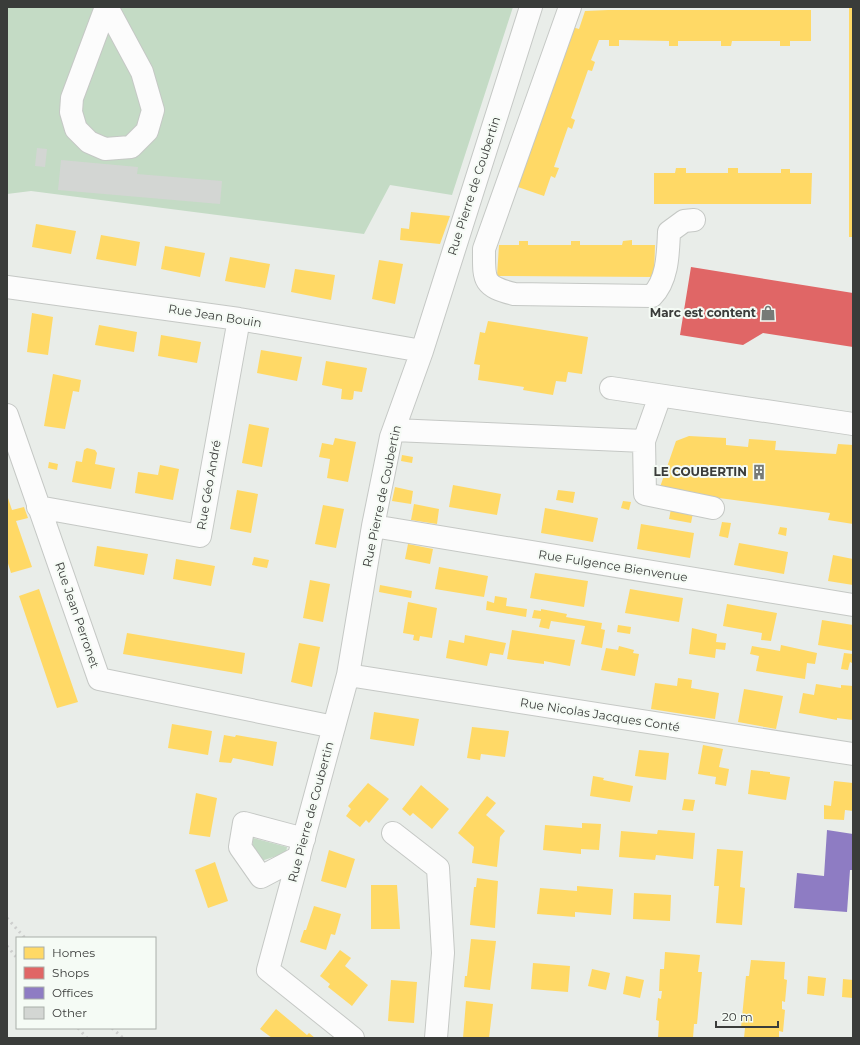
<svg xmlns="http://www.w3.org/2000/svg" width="860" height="1045" font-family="Montserrat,sans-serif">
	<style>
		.green { fill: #c4dbc5 }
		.homes { fill: #ffd966 }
		.shops { fill: #e06666 }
		.offices { fill: #8e7cc3 }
		.building { fill: #d3d6d3 }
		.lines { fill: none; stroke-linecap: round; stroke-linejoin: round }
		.minor-casing { stroke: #c5c8c5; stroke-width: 24 }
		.minor { stroke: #fcfcfc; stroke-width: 22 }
		.rail { stroke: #cdcecd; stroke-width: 3; stroke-dasharray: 2 4; stroke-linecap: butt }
		.labels { text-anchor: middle; stroke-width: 4; stroke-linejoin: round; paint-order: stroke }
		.street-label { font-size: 12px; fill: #3a3c3a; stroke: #f5fbf5 }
		.poi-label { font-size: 12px; font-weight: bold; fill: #3a3c3a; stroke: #f5fbf5; text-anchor: end }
	</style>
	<rect width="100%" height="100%" fill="#e9ede9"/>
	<path class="green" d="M7,7h506l-61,188 -62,-10 -26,49 -333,-43 -24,3z
		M253,838l34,9 -1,6 -34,11z"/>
	<path class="homes" d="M849,7h4v230h-4z
		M608,10h203v31h-21v5h-10v-5h-48l-1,5h-10v-5h-43v5h-9v-5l-50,-1v6h-10v-6h-10l-8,20 4,2 -3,9 -4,-1 -17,48 4,2 -3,9 -4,-2 -14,40 5,1 -4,10 -4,-2 -7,20 -29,-10 57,-159 7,2 6,-18z
		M676,168h10v5h42v-5h10v5h43v-4h9v4h22l-1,31h-157v-31h21z
		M411,212l39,4 -10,28 -40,-4 1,-12 8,1z
		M36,224l40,7 -5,23 -39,-7z
		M101,235l39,7 -4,24 -40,-7z
		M632,240v5h23l-1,32 -157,-1 2,-31h20v-4h9v4h43v-4h9v4h42l1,-4z
		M165,246l40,7 -5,24 -39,-8z
		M230,257l40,7 -5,24 -40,-7z
		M379,260l24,4 -8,40 -23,-5z
		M295,269l40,6 -4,25 -40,-8z
		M32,313l21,4 -5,38 -21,-3z
		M488,321l100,16 -6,37 -14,-2 -2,10 -10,-1 -3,14 -30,-5 1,-3 -46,-7 2,-15 -6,-1 6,-32 5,1z
		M99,325l38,7 -3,20 -39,-7z
		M161,335l40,7 -4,21 -39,-7z
		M261,350l41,7 -5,24 -40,-8z
		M326,361l41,7 -5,24 -8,-1 -1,8 -2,1 -10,-1 1,-10 -20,-4z
		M53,374l28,6 -2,12 -6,-1 -8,38 -21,-3z
		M249,424l20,4 -7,39 -20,-4z
		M689,436l37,2v7l22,2 1,-8 27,2 -1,9 61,4 2,-10 15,1v79l-25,-4 2,-7 -171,-23 17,-49z
		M335,438l21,4 -8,40 -21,-4 3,-19 -11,-2 3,-14 11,2z
		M87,448l8,2 2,3 -2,11 20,4 -4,21 -39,-7 4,-21 6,1 2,-12z
		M402,455l11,2 -1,6 -11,-2z
		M49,462l9,2 -1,6 -9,-2z
		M160,465l19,4 -6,31 -38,-7 3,-21 20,3z
		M453,485l48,9 -4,21 -48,-8z
		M395,487l18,4 -2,13 -19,-3z
		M237,490l21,4 -7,39 -21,-4z
		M558,490l17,2 -2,11 -17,-3z
		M8,498l4,12 12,-3 4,11 -12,3 16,46 -21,6 -4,-13v-61z
		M623,501l8,1 -2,8 -8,-2z
		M414,504l25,5 -2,15 -26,-4z
		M323,505l21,4 -8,39 -21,-4z
		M545,508l53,10 -5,24 -52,-9z
		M671,509l22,4 -2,10 -22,-4z
		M722,522l9,1 -3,15 -9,-2z
		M641,524l53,9 -4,25 -53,-9z
		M780,527l7,1 -1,8 -8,-2z
		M739,543l49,9 -4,22 -50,-9z
		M408,544l25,5 -3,15 -25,-5z
		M97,546l51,8 -4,21 -50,-9z
		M833,555l20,4v26l-25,-4z
		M254,557l15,3 -2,8 -15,-3z
		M176,559l39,7 -4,20 -38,-7z
		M439,567l49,9 -4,21 -49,-8z
		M535,573l53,8 -4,26 -54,-9z
		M310,580l20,4 -7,38 -20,-4z
		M380,585l32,6 -1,7 -32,-6z
		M39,589l39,113 -21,6 -38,-112z
		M630,589l53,9 -4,24 -54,-9z
		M495,596l12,2 -1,8 21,3 -1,8 -40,-7 1,-9 7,2z
		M408,602l29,6 -5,30 -12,-2 -1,5 -6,-1 1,-5 -11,-2z
		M727,604l50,9 -6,28 -10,-1 1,-7 -39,-7z
		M541,609l26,5 -1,3 36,6 -1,6 4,1 -3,18 -21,-4 4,-18 -34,-5 -2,8 -10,-2 2,-8 -9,-1 2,-8 7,1z
		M822,620l31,5v26l-35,-6z
		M618,625l13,2 -1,7 -13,-2z
		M692,628l25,6 -1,8 10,1 -1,7 -9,-1 -1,9 -26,-4z
		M512,630l63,10 -5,26 -26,-5v3l-37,-5z
		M127,633l118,20 -3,21 -119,-20z
		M465,635l41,8 -3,12 -13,-2 -3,13 -41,-8 3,-18 15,3z
		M299,643l21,4 -8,40 -21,-5z
		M781,645l36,8 -2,11 -8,-1 -2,16 -49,-8 3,-15 -9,-2 2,-8 28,5z
		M619,646l15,4 -1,3 6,1 -4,22 -34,-6 5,-22 12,2z
		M844,653l9,1 -1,9 -2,-1 -2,8 -7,-1z
		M678,678l14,2 -1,8 28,5 -4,26 -64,-10 4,-26 22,3z
		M816,684l25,4v-3l12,1v34l-16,-2v2l-38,-7 4,-20 11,2z
		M744,689l39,7 -7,33 -38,-7z
		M374,712l45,7 -5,27 -44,-7z
		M172,724l40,7 -4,24 -40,-7z
		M472,727l37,4 -4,26 -24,-3 -1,6 -13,-2z
		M224,735l11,2 1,-2 41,7 -4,24 -40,-8 -2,5 -12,-1z
		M703,745l20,4 -4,18 10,2 -3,17 -11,-2 1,-7 -18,-3z
		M639,750l30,3 -3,27 -31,-4z
		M751,770l19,2v2l20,3 -4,23 -38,-6z
		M593,776l11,2 -1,2 30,6 -3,16 -40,-6z
		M834,781l19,2v28l-8,-1 -1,10 -20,-1v-14l7,1z
		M368,783l21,16 -20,24 -3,-3 -6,7 -14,-11 5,-7 -3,-3z
		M421,785l28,24 -17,20 -19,-16 -3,3 -8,-7z
		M196,793l21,5 -7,39 -21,-3z
		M487,796l9,7 -10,12 19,16 -5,6 -3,30 -25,-4 2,-16 -16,-14z
		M684,799l11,1 -2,11 -11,-1z
		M582,823l19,1 -2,26 -18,-1v5l-38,-4 2,-25 37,3z
		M658,830l37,3 -2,26 -37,-4 -1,5 -36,-3 2,-26 36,3z
		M717,849l26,2 -3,36 5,1 -3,37 -26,-2 3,-37h-5z
		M329,850l26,9 -9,29 -25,-7z
		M215,862l13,39 -20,7 -13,-38z
		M477,878l21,3 -3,47 -25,-3 4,-38h2z
		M371,885h26l3,44h-29z
		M577,886l36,3 -2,26 -36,-3v5l-38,-3 3,-26 37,3z
		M634,893l37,2 -1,26 -37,-2z
		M314,906l27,8 -6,21 -4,-1 -5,16 -26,-8 4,-12h2z
		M471,939l25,2 -6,49 -26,-3 1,-11h2z
		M340,950l11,8 -6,8 23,19 -16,21 -24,-19 2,-3 -10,-8z
		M665,952l35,3 -2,17h4l-5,52h-3l-1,14h-35l1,-17 -3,-1 2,-22 3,1 1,-8h-3l1,-22h4z
		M751,960l34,2 -1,17 3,1 -2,22 -3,-1v8l3,1 -2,22 -4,-1v7h-35l1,-10h-4l5,-52h3z
		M533,963l37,3 -2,26 -37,-3z
		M592,969l18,4 -4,17 -18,-4z
		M626,976l18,4 -4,18 -17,-4z
		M808,976l18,2 -2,18 -17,-2z
		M843,979l10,1v18l-11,-1z
		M391,980l26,2 -3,41 -26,-2z
		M466,1001l27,3 -4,34h-26z
		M276,1009l31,26 2,-2 6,5h-43l-12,-9z"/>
	<path class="shops" d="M691,267l162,26v54l-90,-14 -20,12 -63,-10z"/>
	<path class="offices" d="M827,830l26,4v36h-3l-3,42 -53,-4 3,-35 27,3z"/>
	<path class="building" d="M37,148l10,1 -2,18 -10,-1z
		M61,160l77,7 -1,7 85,7 -2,23 -162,-14z"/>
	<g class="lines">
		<g class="minor-casing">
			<path id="minor" d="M106,7l-34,91 -1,14 5,17 13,13 16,7 26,-2 16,-16 6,-21 -11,-38 -35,-65
				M570,7l-86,242c0,31 -2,37 30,45l138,2c16,-16 16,-43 17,-64l15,-11 10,-1
				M7,287l232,32 183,32
				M611,388l242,36
				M7,415l92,264 235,48
				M394,430l250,11 16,-45
				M644,441l1,53 68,14
				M38,507l162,29 39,-217
				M373,526l480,79
				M348,675l505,79
				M393,833l45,35 5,85 -7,85
				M299,857l-38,20 -21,-30 4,-24 60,16
				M353,1038l-85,-68 80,-295 25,-149 18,-89 31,-86 109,-344"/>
		</g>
		<use href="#minor" class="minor"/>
		<path class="rail" d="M7,918l18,20
			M7,946l10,12
			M78,1028l9,10
			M112,1028l11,10"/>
	</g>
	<defs>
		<g id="shop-bare" transform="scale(1.2)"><path d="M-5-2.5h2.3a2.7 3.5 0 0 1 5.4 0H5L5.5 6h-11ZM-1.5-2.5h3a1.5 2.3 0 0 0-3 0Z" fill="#777a77" stroke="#f5fbf5" stroke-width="2.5" paint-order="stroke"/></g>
		<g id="building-bare" transform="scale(1.2)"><path d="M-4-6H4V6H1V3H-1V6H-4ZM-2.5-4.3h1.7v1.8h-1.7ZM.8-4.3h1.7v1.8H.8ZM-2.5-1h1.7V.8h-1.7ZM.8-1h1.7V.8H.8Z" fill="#777a77" stroke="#f5fbf5" stroke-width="2.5" paint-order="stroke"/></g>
	</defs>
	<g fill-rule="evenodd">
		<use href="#shop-bare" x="768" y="313"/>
		<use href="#building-bare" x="759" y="472"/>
	</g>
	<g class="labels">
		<g class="street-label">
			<text transform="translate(474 186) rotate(-72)" y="4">Rue Pierre de Coubertin</text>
			<text transform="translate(215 316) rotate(9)" y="4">Rue Jean Bouin</text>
			<text transform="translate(209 485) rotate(-80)" y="4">Rue Géo André</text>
			<text transform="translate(382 496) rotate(-78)" y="4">Rue Pierre de Coubertin</text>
			<text transform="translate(613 566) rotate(9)" y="4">Rue Fulgence Bienvenue</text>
			<text transform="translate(77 615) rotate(71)" y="4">Rue Jean Perronet</text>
			<text transform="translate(600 715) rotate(9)" y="4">Rue Nicolas Jacques Conté</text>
			<text transform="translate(311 812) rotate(-75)" y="4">Rue Pierre de Coubertin</text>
		</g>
		<g class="poi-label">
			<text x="756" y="317">Marc est content</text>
			<text x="747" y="476">LE COUBERTIN</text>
		</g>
	</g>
	<rect width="860" height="1045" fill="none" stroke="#3a3c3a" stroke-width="16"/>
	<rect x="16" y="937" width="140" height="92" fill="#f5fbf5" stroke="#aaafaa"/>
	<rect x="24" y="947" width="20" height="12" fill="#ffd966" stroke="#aaafaa"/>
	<text x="52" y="957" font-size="12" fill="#3a3c3a">Homes</text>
	<rect x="24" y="967" width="20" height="12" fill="#e06666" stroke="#aaafaa"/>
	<text x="52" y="977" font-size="12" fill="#3a3c3a">Shops</text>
	<rect x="24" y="987" width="20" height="12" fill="#8e7cc3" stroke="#aaafaa"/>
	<text x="52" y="997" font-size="12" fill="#3a3c3a">Offices</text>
	<rect x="24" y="1007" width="20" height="12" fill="#d3d6d3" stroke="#aaafaa"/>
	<text x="52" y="1017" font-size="12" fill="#3a3c3a">Other</text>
	<path d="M716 1021v6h62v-6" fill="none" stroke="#3a3c3a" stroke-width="2"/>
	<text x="722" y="1021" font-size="12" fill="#3a3c3a" stroke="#f5fbf5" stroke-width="3" paint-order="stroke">20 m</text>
</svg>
